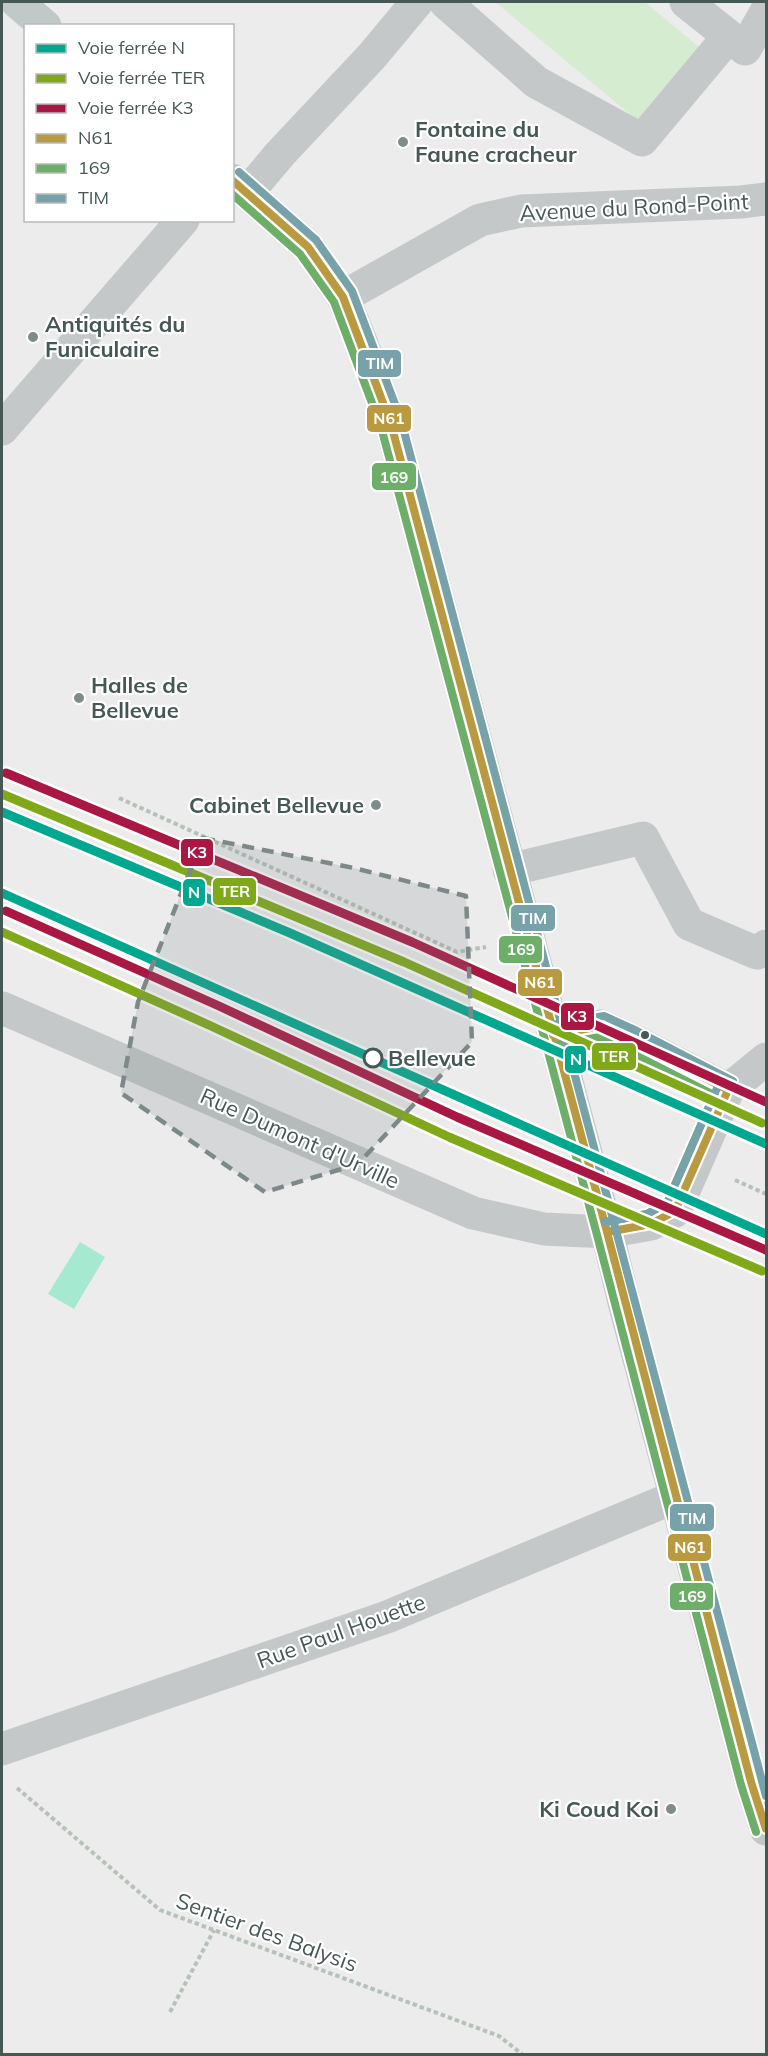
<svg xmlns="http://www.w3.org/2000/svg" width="768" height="2056" font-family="Mulish,sans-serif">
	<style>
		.green { fill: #d5ecd0 }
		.water { fill: #a6e9d1 }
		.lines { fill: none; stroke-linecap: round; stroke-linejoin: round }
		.path { stroke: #b6c2b7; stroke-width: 4; stroke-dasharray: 4.5 3; stroke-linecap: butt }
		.minor { stroke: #c4c8c8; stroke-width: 33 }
		.major { stroke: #c1c8c8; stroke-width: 33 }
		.bus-1-casing { stroke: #fff; stroke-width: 12 }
		.bus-2-casing { stroke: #fff; stroke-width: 12 }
		.bus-3-casing { stroke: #fff; stroke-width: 12 }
		.bus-1 { stroke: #b99a41; stroke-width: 8 }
		.bus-2 { stroke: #6dae69; stroke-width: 8 }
		.bus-3 { stroke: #77a2aa; stroke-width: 8 }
		.rail-1-casing { stroke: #fff; stroke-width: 14 }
		.rail-2-casing { stroke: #fff; stroke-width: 14 }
		.rail-3-casing { stroke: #fff; stroke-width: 14 }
		.rail-1 { stroke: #00a88f; stroke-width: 9 }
		.rail-2 { stroke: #80a91a; stroke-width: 9 }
		.rail-3 { stroke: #aa1743; stroke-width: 9 }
		.marked { fill: #7d8988; fill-opacity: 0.2; stroke: #7d8988; stroke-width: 4.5; stroke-dasharray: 12 8; stroke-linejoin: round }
		.poi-dot { fill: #808c8b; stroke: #fff; stroke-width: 2 }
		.bus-dot { fill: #455856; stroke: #fff; stroke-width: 2 }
		.stop-dot { fill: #fff; stroke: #455856; stroke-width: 3 }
		.labels { text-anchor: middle; stroke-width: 4.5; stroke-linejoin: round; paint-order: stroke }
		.poi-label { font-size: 22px; font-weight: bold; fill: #455856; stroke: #fff; text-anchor: start }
		.street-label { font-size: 22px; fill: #455856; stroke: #fff }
		.stop-label { font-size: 22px; font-weight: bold; fill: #455856; stroke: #fff; text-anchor: start }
		.line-badge { stroke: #fff; stroke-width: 2 }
		.badge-label { font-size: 16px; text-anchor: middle; font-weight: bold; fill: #fff }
	</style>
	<rect width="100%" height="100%" fill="#edeced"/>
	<path class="green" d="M495,2h150l60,50 -61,74z"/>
	<path class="water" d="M80,1242l25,15 -31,52 -26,-15z"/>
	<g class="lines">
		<path class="path" d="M119,798l338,154 29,-5
			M735,1180l31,14
			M17,1788l143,122 339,126 23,18
			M170,2012l44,-82"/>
		<path class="minor" d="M445,2l91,80 106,58 86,-103
			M686,2l59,47 21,-37
			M248,192l32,-38 92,-98 45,-54
			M343,297l137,-77 41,-9 220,-9 25,-3
			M2,429l181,-209
			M509,870l134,-32 46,86 68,29 9,-7
			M2,1008l471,205 71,16 63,3 44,-8 24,-13 53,-121 38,-31
			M553,1035l48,-9 31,14 96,50
			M2,1749l385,-132 288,-120"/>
		<path class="major" d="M17,2l28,24
			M232,180l76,67 35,50 19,47 29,80 216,808 17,70 127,480 15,47"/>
		<g class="bus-1-casing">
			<path id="bus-1" d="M232,180l76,67 35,50 48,127 216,808 144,550 15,47
				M553,1035l48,-9 31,14 96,50 -53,121 -24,13 -44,8"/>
		</g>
		<g class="bus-2-casing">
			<path id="bus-2" d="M232,194l68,60 34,48 47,125 216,808 144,550 15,47
				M555,1045l45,-8 114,58 -47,108 -20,11 -42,8"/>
		</g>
		<g class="bus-3-casing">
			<path id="bus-3" d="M239,172l77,68 36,51 49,129 365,1376
				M551,1025l53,-9 33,15 96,50
				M605,1222l42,-8 20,-11 51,-117"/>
		</g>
		<use href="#bus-1" class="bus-1"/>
		<use href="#bus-2" class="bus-2"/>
		<use href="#bus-3" class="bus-3"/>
		<g class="rail-1-casing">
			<path id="rail-1" d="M2,812l288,121 476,211
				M2,893l764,341"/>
		</g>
		<g class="rail-2-casing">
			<path id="rail-2" d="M2,794l402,168 358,161
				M2,932l209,94 238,111 313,134"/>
		</g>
		<g class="rail-3-casing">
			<path id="rail-3" d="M6,773l406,169 354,160
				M6,911l213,95 238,111 309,133"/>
		</g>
		<use href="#rail-1" class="rail-1"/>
		<use href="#rail-2" class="rail-2"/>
		<use href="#rail-3" class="rail-3"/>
	</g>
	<path class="marked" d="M203,838l151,30 112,28 6,146 -114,122 -93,28 -144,-99 17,-91z"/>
	<g class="poi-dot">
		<circle cx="403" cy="142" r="6"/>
		<circle cx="33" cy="337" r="6"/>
		<circle cx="79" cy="698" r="6"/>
		<circle cx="376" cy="805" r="6"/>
		<circle cx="671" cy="1809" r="6"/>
	</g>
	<circle class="bus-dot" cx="645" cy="1035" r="5"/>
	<circle class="stop-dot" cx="373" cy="1058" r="9"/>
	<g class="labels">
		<g class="poi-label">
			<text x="415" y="137">Fontaine du<tspan x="415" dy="25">Faune cracheur</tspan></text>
			<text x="45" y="332">Antiquités du<tspan x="45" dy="25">Funiculaire</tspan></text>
			<text x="91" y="693">Halles de<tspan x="91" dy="25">Bellevue</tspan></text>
			<text x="364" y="813" text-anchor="end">Cabinet Bellevue</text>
			<text x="659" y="1817" text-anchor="end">Ki Coud Koi</text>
		</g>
		<g class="street-label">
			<text transform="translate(634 207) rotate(-3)" y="8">Avenue du Rond-Point</text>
			<text transform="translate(300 1138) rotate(24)" y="8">Rue Dumont d'Urville</text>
			<text transform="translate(341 1631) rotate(-20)" y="8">Rue Paul Houette</text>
			<text transform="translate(267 1932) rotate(20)" y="8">Sentier des Balysis</text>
		</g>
		<g class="stop-label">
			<text x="388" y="1066">Bellevue</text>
		</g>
	</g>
	<g class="line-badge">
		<rect x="357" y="349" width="45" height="29" rx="6" fill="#77a2aa"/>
		<rect x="366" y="404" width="46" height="29" rx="6" fill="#b99a41"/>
		<rect x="371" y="462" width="46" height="29" rx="6" fill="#6dae69"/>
		<rect x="180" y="838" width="34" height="29" rx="6" fill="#aa1743"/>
		<rect x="212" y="877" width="45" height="29" rx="6" fill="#80a91a"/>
		<rect x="182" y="878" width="24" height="29" rx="6" fill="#00a88f"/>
		<rect x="510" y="904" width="46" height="28" rx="6" fill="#77a2aa"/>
		<rect x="498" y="935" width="45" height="29" rx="6" fill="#6dae69"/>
		<rect x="517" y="968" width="46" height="29" rx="6" fill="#b99a41"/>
		<rect x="560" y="1002" width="35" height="29" rx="6" fill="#aa1743"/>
		<rect x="591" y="1042" width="46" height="29" rx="6" fill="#80a91a"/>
		<rect x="564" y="1045" width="23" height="29" rx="6" fill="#00a88f"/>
		<rect x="669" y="1503" width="46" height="29" rx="6" fill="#77a2aa"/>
		<rect x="667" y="1533" width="45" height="29" rx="6" fill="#b99a41"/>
		<rect x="669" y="1582" width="45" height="29" rx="6" fill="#6dae69"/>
	</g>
	<g class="badge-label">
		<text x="380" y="369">TIM</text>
		<text x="389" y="424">N61</text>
		<text x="394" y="483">169</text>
		<text x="197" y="858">K3</text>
		<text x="235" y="897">TER</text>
		<text x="194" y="898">N</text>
		<text x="533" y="924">TIM</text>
		<text x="521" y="955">169</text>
		<text x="540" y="988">N61</text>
		<text x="577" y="1022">K3</text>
		<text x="614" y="1062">TER</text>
		<text x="576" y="1065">N</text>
		<text x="692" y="1524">TIM</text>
		<text x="690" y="1553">N61</text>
		<text x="692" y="1602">169</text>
	</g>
	<rect width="768" height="2056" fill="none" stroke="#455856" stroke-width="6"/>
	<rect x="24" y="24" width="210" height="198" fill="#ffffff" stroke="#b5bcbb" stroke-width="1.5"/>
	<rect x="36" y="44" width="30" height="9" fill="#00a88f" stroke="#b5bcbb" stroke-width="1.5"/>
	<text x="78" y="54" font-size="18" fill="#455856">Voie ferrée N</text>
	<rect x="36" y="74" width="30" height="9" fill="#80a91a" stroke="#b5bcbb" stroke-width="1.5"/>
	<text x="78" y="84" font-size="18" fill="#455856">Voie ferrée TER</text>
	<rect x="36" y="104" width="30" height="9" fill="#aa1743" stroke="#b5bcbb" stroke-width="1.5"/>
	<text x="78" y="114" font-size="18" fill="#455856">Voie ferrée K3</text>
	<rect x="36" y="134" width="30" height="9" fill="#b99a41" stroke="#b5bcbb" stroke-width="1.5"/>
	<text x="78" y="144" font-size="18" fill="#455856">N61</text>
	<rect x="36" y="164" width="30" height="9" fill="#6dae69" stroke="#b5bcbb" stroke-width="1.5"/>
	<text x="78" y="174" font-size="18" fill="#455856">169</text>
	<rect x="36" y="194" width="30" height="9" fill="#77a2aa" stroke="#b5bcbb" stroke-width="1.5"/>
	<text x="78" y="204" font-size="18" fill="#455856">TIM</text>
</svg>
